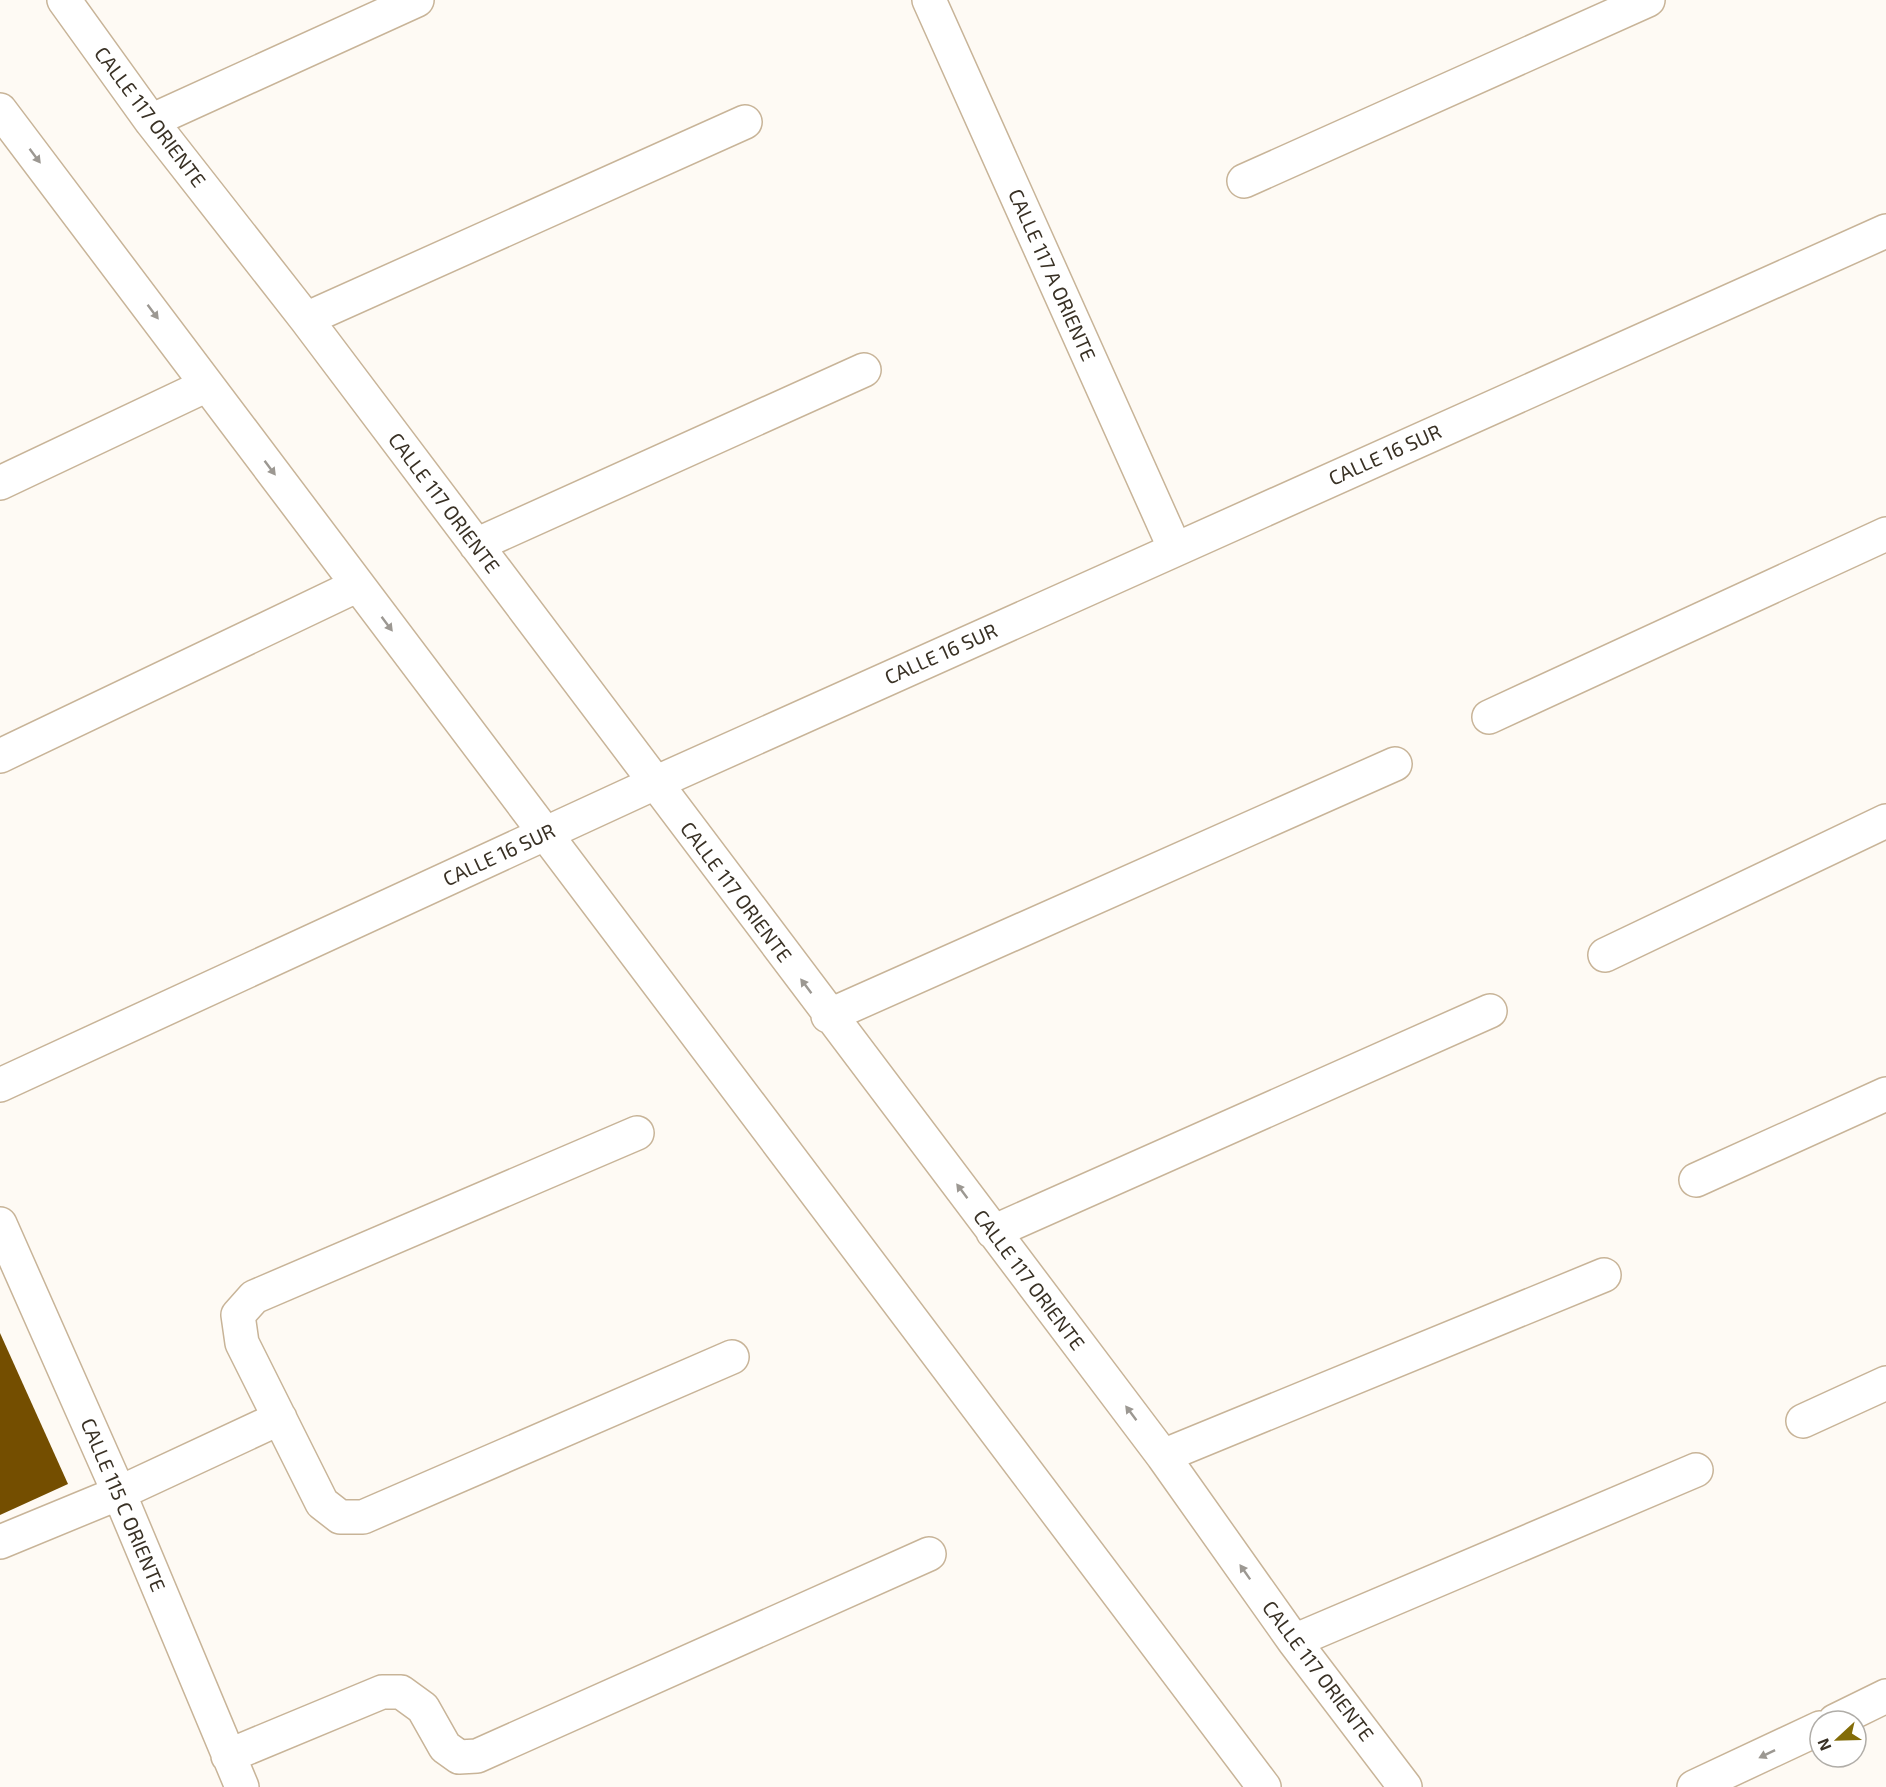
<svg xmlns="http://www.w3.org/2000/svg" width="1886" height="1787" font-family="'Exo 2',sans-serif">
	<style>
		.building { fill: #744e00 }
		.lines { fill: none; stroke-linecap: round; stroke-linejoin: round }
		.minor-casing { stroke: #c8b498; stroke-width: 36 }
		.tertiary-casing { stroke: #c8b498; stroke-width: 36 }
		.secondary-casing { stroke: #c8b498; stroke-width: 36 }
		.minor { stroke: #fff; stroke-width: 33 }
		.tertiary { stroke: #fff; stroke-width: 33 }
		.secondary { stroke: #fff; stroke-width: 33 }
		.oneway { fill: #9c9892 }
		.labels { text-anchor: middle; stroke-width: 6; stroke-linejoin: round; paint-order: stroke }
		.street-label { font-size: 20px; fill: #393125; stroke: #fff }
	</style>
	<rect width="100%" height="100%" fill="#fefaf4"/>
	<path class="building" d="M0,1333l68,151 -68,31z"/>
	<g class="lines">
		<g class="minor-casing">
			<path id="minor" d="M64,0l87,121 155,198 857,1137 131,185 111,146
				M929,0l246,549
				M0,110l1264,1677
				M151,121l266,-121
				M1244,181l404,-181
				M306,319l439,-197
				M0,483l207,-98
				M476,545l388,-175
				M1489,717l397,-183
				M0,756l358,-171
				M1605,955l281,-134
				M828,1016l567,-252
				M637,1133l-383,164 -16,18 4,28 80,160 18,14h23l369,-160
				M1696,1180l190,-86
				M0,1224l119,269 123,294
				M993,1232l497,-221
				M1803,1421l83,-38
				M1163,1456l441,-181
				M0,1542l119,-49 161,-75
				M1294,1641l402,-171
				M228,1756l154,-64h19l22,16 22,39 14,10 18,-1 452,-202"/>
		</g>
		<g class="tertiary-casing">
			<path id="tertiary" d="M0,1085l655,-302 1231,-552"/>
		</g>
		<g class="secondary-casing">
			<path id="secondary" d="M1835,1721l51,-25
				M1694,1787l126,-59"/>
		</g>
		<use href="#minor" class="minor"/>
		<use href="#tertiary" class="tertiary"/>
		<use href="#secondary" class="secondary"/>
	</g>
	<defs><path id="oneway-solid" d="M-6-.8H1V-3.2L6.5 0L1 3.2V.8H-6Z" transform="scale(1.5)"/></defs>
	<g class="oneway">
		<use href="#oneway-solid" transform="translate(35 156) rotate(53)"/>
		<use href="#oneway-solid" transform="translate(153 312) rotate(53)"/>
		<use href="#oneway-solid" transform="translate(270 468) rotate(53)"/>
		<use href="#oneway-solid" transform="translate(387 624) rotate(53)"/>
		<use href="#oneway-solid" transform="translate(806 986) rotate(-127)"/>
		<use href="#oneway-solid" transform="translate(962 1191) rotate(-127)"/>
		<use href="#oneway-solid" transform="translate(1131 1413) rotate(-127)"/>
		<use href="#oneway-solid" transform="translate(1245 1572) rotate(-125)"/>
		<use href="#oneway-solid" transform="translate(1767 1754) rotate(154)"/>
	</g>
	<g class="labels">
		<g class="street-label">
			<text transform="translate(150 117) rotate(53)" y="7">CALLE 117 ORIENTE</text>
			<text transform="translate(1052 275) rotate(66)" y="7">CALLE 117 A ORIENTE</text>
			<text transform="translate(1385 455) rotate(-24)" y="7">CALLE 16 SUR</text>
			<text transform="translate(444 503) rotate(53)" y="7">CALLE 117 ORIENTE</text>
			<text transform="translate(941 654) rotate(-24)" y="7">CALLE 16 SUR</text>
			<text transform="translate(499 855) rotate(-25)" y="7">CALLE 16 SUR</text>
			<text transform="translate(736 892) rotate(53)" y="7">CALLE 117 ORIENTE</text>
			<text transform="translate(1029 1280) rotate(53)" y="7">CALLE 117 ORIENTE</text>
			<text transform="translate(123 1505) rotate(67)" y="7">CALLE 115 C ORIENTE</text>
			<text transform="translate(1318 1671) rotate(53)" y="7">CALLE 117 ORIENTE</text>
		</g>
	</g>
	<g transform="translate(1838 1739) rotate(248)"><circle r="28" fill="#ffffff" stroke="#b0ada8" stroke-width="1.5"/>
	<path d="M0-4.5L10 22L0 15L-10 22Z" fill="#836c08"/>
	<text y="-9" font-size="16" font-weight="bold" text-anchor="middle" fill="#393125">N</text>
	</g>
</svg>
